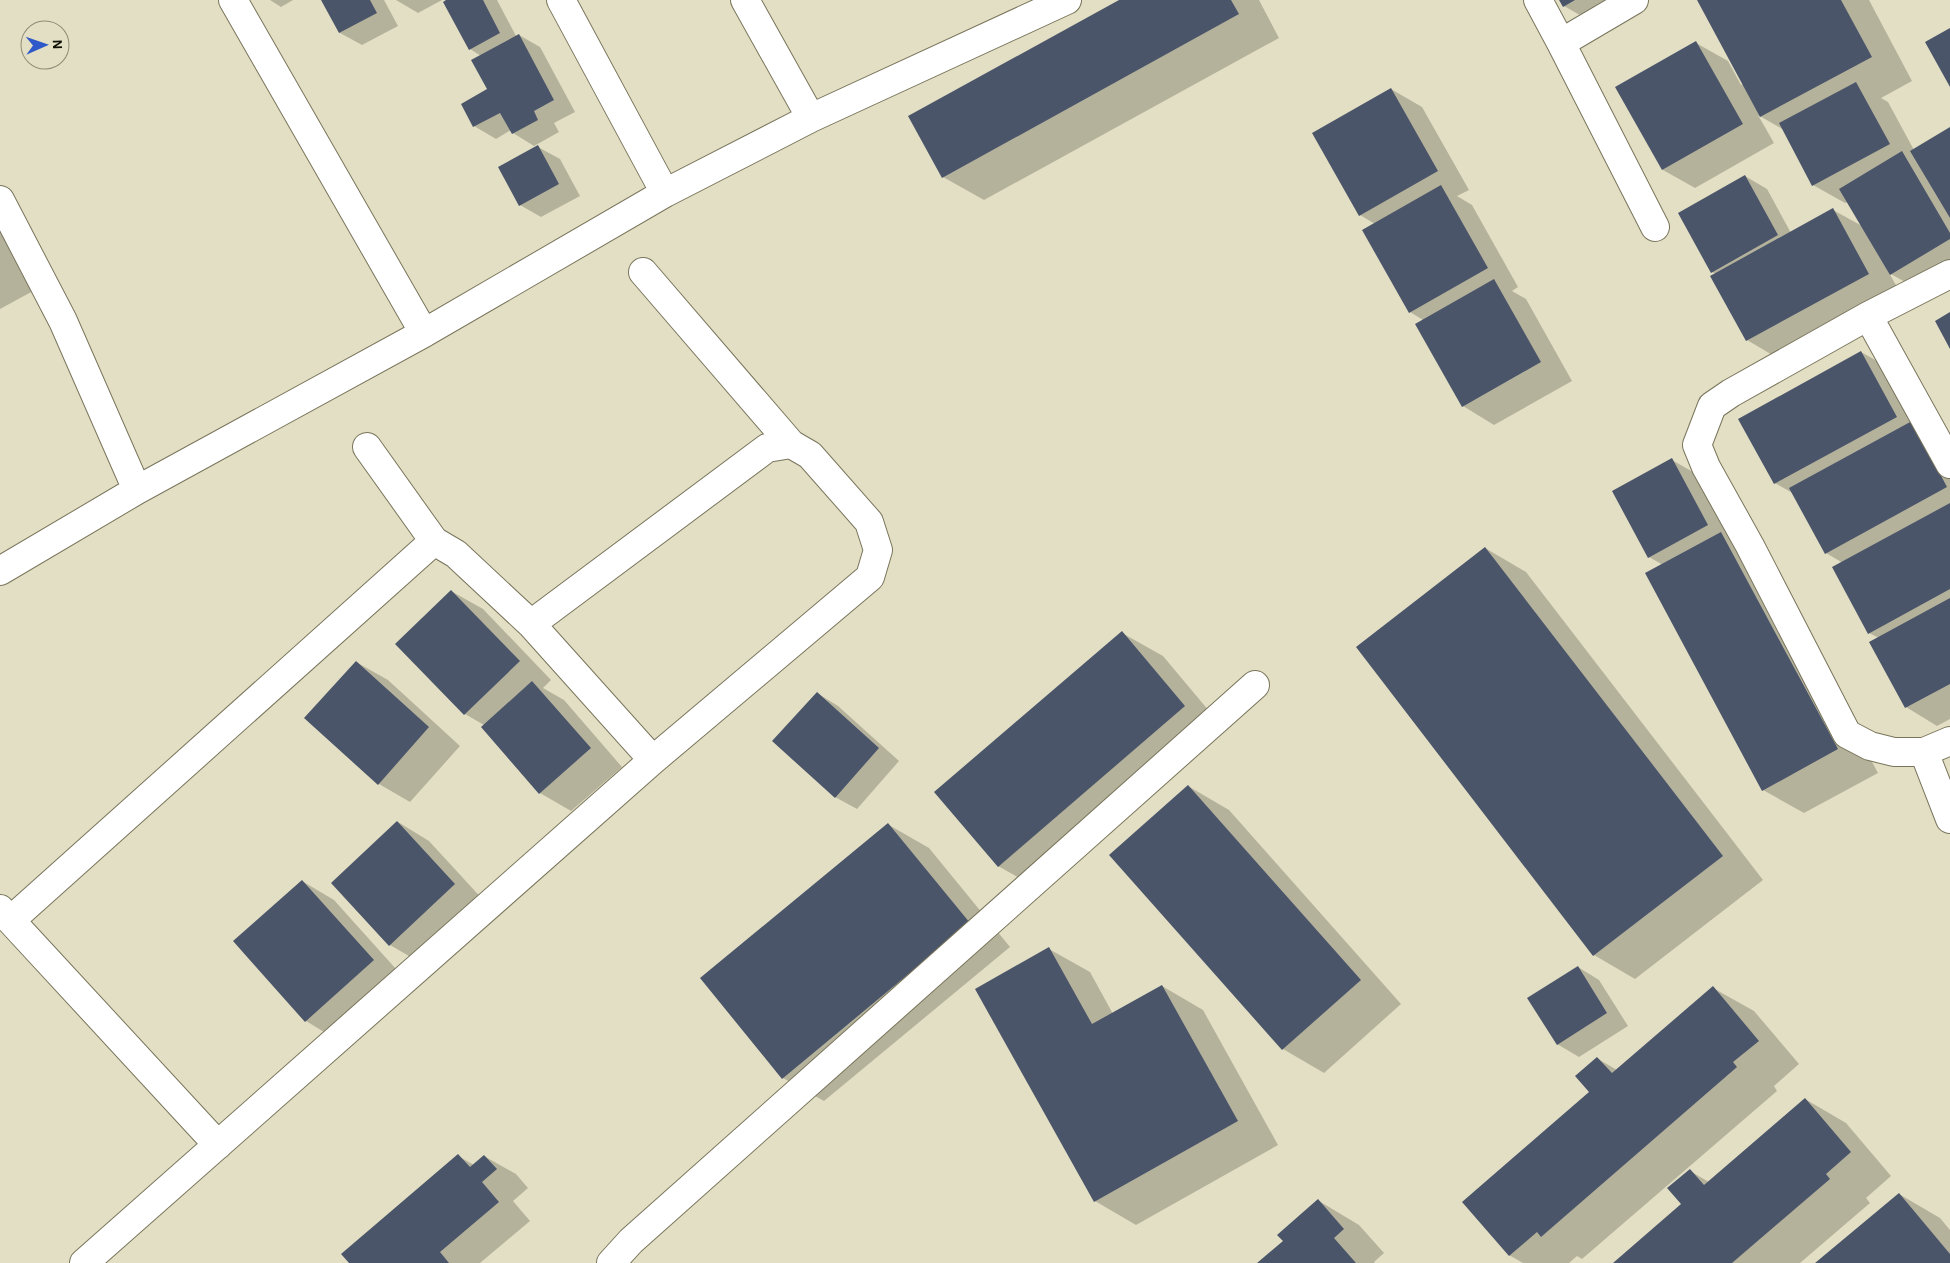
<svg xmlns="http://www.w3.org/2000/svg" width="1950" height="1263" font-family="'Alegreya Sans',sans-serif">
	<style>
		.shadow { fill: #0003 }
		.building { fill: #4b556a }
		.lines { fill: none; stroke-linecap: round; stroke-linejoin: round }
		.minor-casing { stroke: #79755c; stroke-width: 30 }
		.minor { stroke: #fff; stroke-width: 28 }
	</style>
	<rect width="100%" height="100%" fill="#e3dfc4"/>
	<path class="shadow" d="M270,0h23l-12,7z
		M323,0h61l14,26 -36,19 -22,-12z
		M396,0h46l-24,13z
		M448,0h49l19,36 3,-1 21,12 35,65 -21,11 5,9 -25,14 -21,-13 -2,-3 -15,9 -22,-13 15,-37 -8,-33 -11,-7z
		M1122,0h137l20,38 -295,162 -41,-23z
		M1560,0h59l-34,18 -21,-12z
		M1699,0h170l43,81 -31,17 7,4 26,48 36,-21v147l-27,16 -34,-19 11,19 -121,67 -32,-19 -31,-66 -4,-2 33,-96 22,13 24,44 42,-23 31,17 -16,-25 -3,1 -32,-18 -29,-55 -26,-15 16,28 -79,45 -32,-18 -46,-82 79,-45 32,18 13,24 2,-1z
		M1391,89l31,18 47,83 -12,6 15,9 46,82 -6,4 14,8 46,82 -78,44 -31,-19 -40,-86 -13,-8 -35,-88 -15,-9z
		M538,147l22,12 20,37 -39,21 -21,-12z
		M0,223l35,67 -35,19z
		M1861,352l32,18 57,83v266l-13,7 -31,-19 -27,-69 -10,-5 -26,-70 -17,-10 -32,-59 -19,-11 -35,-64z
		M1672,460l21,12 36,66 33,19 116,216 -74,40 -41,-23 -100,-225 -14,-8z
		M1485,548l41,24 237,308 -128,99 -41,-24z
		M451,591l32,18 68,71 -8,8 21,12 58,67 -51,44 -31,-18 -56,-68 -19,-11 -68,-70z
		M1122,633l41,23 62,74 -186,159 -41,-23z
		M356,662l32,18 72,66 -50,56 -31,-18z
		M817,693l21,13 61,55 -42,48 -22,-12z
		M1188,786l41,24 172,194 -77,69 -41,-24 -172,-194z
		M398,822l31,19 57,62 -65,60 -31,-18z
		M889,825l40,23 81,99 -186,154 -41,-23z
		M302,881l32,19 71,79 -68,61 -31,-19 -71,-80z
		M1049,949l41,23 23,42 49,-28 41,24 75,135 -142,80 -41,-24z
		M1578,967l21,13 29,46 -49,31 -22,-13z
		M1713,988l41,23 45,53 -25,22 3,5 -195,168 -5,-3 -8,7h-46l-14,-8 81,-163 8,-33 19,11z
		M1805,1099l41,24 45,53 -25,22 4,5 -70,60h-185l68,-59 7,-33 19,11z
		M458,1156l16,9 10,-9 32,18 12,14 -15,13 17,20 -50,42h-129z
		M1899,1194l41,24 10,12v33h-134z
		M1319,1201l40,24 25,28 -10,9 1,1h-116l26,-22z"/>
	<path class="building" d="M321,0h49l7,13 -38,20z
		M446,0h37l17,33 -31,17 -26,-48z
		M1119,0h112l8,14 -297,164 -34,-62z
		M1559,0h16l-12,7z
		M1697,0h144l31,57 -112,60z
		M1950,28v59l-25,-45z
		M519,34l35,66 -20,11 4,9 -26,14 -12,-21 -27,14 -12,-23 26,-15 -16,-29z
		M1696,41l47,83 -81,46 -47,-83z
		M1856,82l34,62 -78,42 -33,-63z
		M1391,88l47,83 -79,45 -47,-83z
		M1950,127v91l-40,-67z
		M538,145l21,39 -40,22 -21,-39z
		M1902,151l48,82v6l-60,36 -51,-86z
		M1745,175l33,60 -67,38 -33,-60z
		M1441,185l47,83 -79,45 -47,-83z
		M1833,208l36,66 -123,67 -36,-65z
		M1494,279l47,83 -79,45 -47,-83z
		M1950,312v37l-15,-28z
		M1861,351l36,66 -123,67 -36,-65z
		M1912,421l35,66 -122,67 -36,-66z
		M1672,458l36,67 -60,33 -36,-67z
		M1950,503v86l-82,45 -36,-67z
		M1721,532l117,217 -76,42 -117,-218z
		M1485,547l238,309 -130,100 -237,-309z
		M451,590l69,71 -56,54 -69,-71z
		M1950,598v86l-45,24 -36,-66z
		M1122,631l63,75 -187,161 -64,-75z
		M356,661l73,66 -51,58 -74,-67z
		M532,681l59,67 -52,46 -58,-67z
		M817,692l62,56 -44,50 -63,-57z
		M1188,785l173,195 -79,70 -173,-195z
		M397,821l58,63 -66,62 -58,-63z
		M888,823l82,100 -188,156 -82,-101z
		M302,880l72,80 -69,62 -72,-81z
		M1049,947l43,77 70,-39 76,136 -144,81 -119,-213z
		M1578,966l29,47 -50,32 -30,-47z
		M1713,986l46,55 -26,21 4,5 -196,170 -4,-5 -28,24 -47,-54 127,-110 -14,-16 22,-19 15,16z
		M1805,1098l46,54 -25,22 4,5 -98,84h-119l68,-59 -14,-16 23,-19 14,16z
		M458,1154l12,13 14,-12 13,14 -15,13 17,20 -59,50 9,11h-100l-8,-9z
		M1899,1193l51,61v9h-135z
		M1318,1199l26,30 -10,9 22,25h-99l26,-22 -6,-6z"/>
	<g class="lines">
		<g class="minor-casing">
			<path id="minor" d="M233,0l191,333
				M561,0l104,193
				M745,0l66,118
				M1538,0l23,43 73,-43
				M1561,43l94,184
				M0,200l63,121 74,169
				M643,272l148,172
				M1868,316l82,148
				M367,447l67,94 22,13 75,70 122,136
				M0,571l137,-81 287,-157 241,-140 146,-75 256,-118
				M1950,741l-26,11 26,67
				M1924,752h-30l-24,-6 -23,-12 -97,-188 -44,-79 -9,-22 15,-39 19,-13 137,-77 82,-42
				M0,909l218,236
				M11,920l423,-379
				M84,1263l569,-503 217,-183 8,-27 -9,-28 -59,-67 -19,-11 -24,4 -236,176
				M611,1263l20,-22 624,-556"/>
		</g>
		<use href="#minor" class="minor"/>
	</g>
	<g transform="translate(45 45) rotate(88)"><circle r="24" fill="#e3dfc4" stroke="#8f8c78"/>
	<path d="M0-4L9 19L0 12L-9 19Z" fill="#2f58c8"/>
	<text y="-8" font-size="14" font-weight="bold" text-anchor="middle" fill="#100f06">N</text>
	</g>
</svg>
